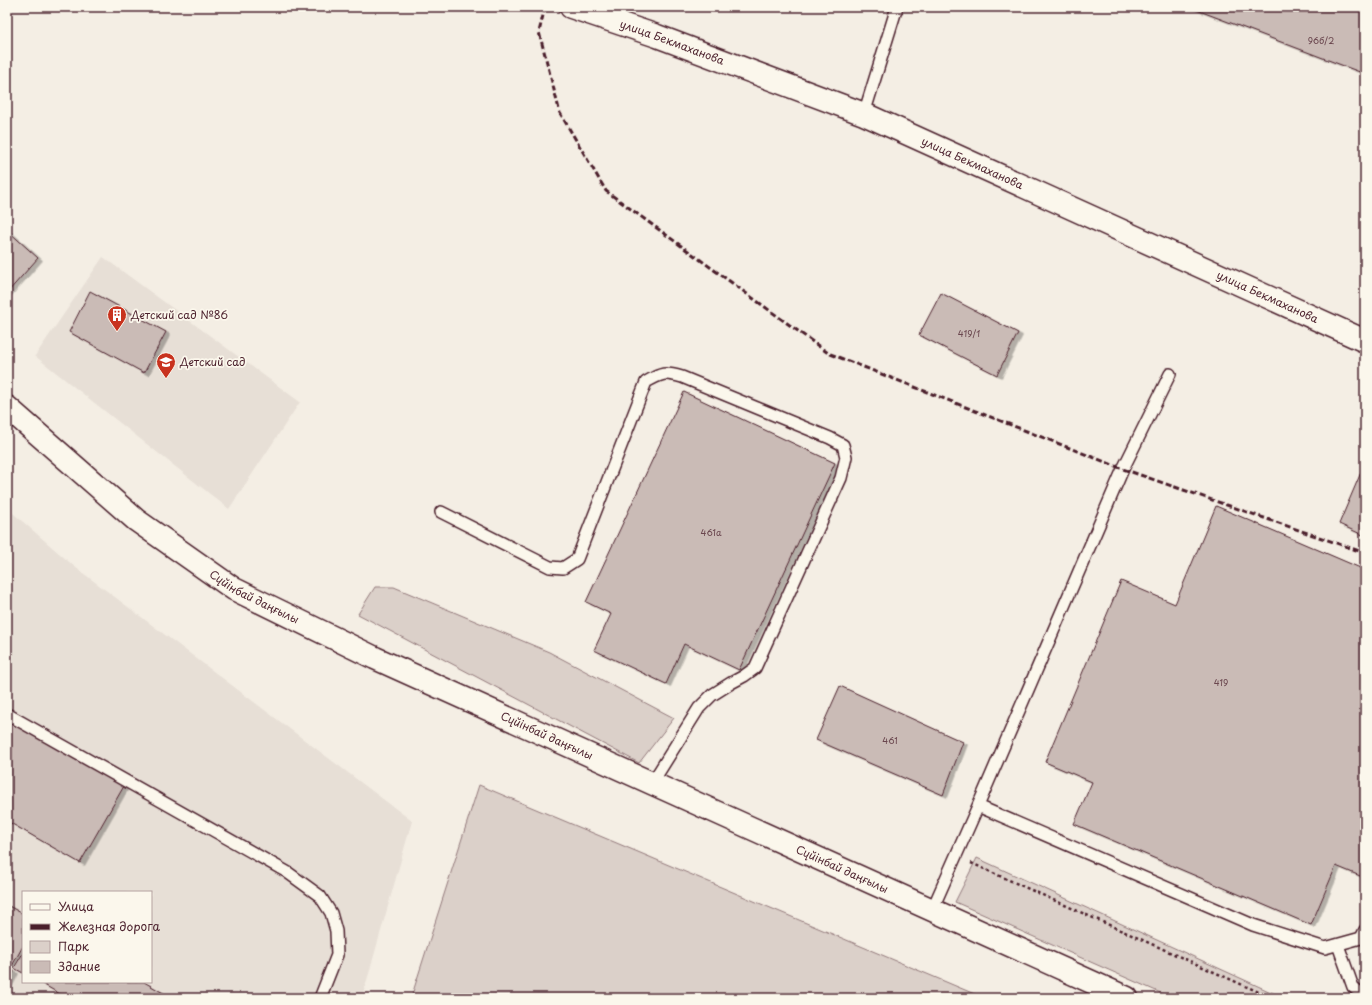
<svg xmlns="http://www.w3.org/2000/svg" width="1372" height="1005" font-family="'Playpen Sans',sans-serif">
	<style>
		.built { fill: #e7dfd6; fill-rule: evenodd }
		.green { fill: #dbd0c9; stroke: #92787a }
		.building { fill: #cabbb6; stroke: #4a1f2b; filter: url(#shadow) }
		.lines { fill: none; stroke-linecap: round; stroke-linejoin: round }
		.service-casing { stroke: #4a1f2b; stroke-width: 14 }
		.minor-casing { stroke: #4a1f2b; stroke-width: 25 }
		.primary-casing { stroke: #4a1f2b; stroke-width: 25 }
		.path { stroke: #4a1f2b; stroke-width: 2.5; stroke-dasharray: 3 3; stroke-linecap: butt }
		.service { stroke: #fbf7ec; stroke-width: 11 }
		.minor { stroke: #fbf7ec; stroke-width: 22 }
		.primary { stroke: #fbf7ec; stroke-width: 22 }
		.rail { stroke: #4a1f2b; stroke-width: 3; stroke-dasharray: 6 3; stroke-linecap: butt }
		.labels { text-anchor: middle; stroke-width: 3.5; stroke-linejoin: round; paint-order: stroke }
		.number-label { font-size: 9px; fill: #6a464e }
		.street-label { font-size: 11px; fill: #4a1f2b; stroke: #fbf7ec }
		.poi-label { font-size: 11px; fill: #4a1f2b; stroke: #fbf7ec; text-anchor: start }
	</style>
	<defs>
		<filter id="shadow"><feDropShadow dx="4.5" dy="2.5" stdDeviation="0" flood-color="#0004"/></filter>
	</defs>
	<rect width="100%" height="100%" fill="#f4eee4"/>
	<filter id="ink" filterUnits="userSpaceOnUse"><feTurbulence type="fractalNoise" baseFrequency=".025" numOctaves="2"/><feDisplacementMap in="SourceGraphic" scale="8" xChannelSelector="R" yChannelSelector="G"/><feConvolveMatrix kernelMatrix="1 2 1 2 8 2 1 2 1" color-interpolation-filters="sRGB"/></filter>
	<g filter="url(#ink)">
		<path class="built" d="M103,257l197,145 -71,107 -194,-153z
			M7,508l68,59 337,254 -50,177h-355zM23,892h128v90h-128z"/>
		<path class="green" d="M375,587h19l155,65 125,66 -35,45 -281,-149z
			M479,785l505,213h-573z
			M977,858l307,140h-112l-217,-96z"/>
		<path class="building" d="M1189,7h176v67z
			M7,230l31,28 -31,35z
			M90,291l76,41 -22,41 -75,-41z
			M941,293l77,40 -21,42 -78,-40z
			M684,392l151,71 -96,207 -55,-26 -18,40 -72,-34 17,-36 -25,-12z
			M1365,463v73l-26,-12z
			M1216,506l149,64v308l-29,-12 -25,59 -237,-101 18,-42 -47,-20 76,-181 54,23z
			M840,686l123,56 -20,53 -127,-55z
			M7,718l117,68 -44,77 -73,-42z
			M7,905l16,9v32l-11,20 -5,-3z
			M23,953v20l-9,-5z
			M7,968l7,3 -7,14z
			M39,982h105l28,16h-105z"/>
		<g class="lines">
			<g class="service-casing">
				<path id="service" d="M864,114l33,-107
					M441,512l109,55 13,1 14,-9 69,-177c16,-9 18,-10 36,-5l148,61 13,7 3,12 -5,21 -86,190 -11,8 -13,7 -19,12 -13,13 -47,75
					M7,714l280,158 33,24 11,17 5,18 1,24 -17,43
					M978,806l275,119 72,23 36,-10 4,-8
					M932,910l46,-104 145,-337 47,-95
					M1338,945l15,42 12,10"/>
			</g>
			<g class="minor-casing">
				<g id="minor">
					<path id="s1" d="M571,7l86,29 207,78 501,227"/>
				</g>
			</g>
			<g class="primary-casing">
				<g id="primary">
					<path id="s2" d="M7,407l129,113 98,69 141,69 752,340"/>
				</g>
			</g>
			<path class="path" d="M971,863l301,135"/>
			<use href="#service" class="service"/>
			<use href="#minor" class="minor"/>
			<use href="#primary" class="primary"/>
			<path class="rail" d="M545,7l-6,25 21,81 46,78 222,162 295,116 242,84"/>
		</g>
	</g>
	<defs>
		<g id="building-pin" transform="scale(1)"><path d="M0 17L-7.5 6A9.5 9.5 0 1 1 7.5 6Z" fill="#c8321e" stroke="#fbf7ec"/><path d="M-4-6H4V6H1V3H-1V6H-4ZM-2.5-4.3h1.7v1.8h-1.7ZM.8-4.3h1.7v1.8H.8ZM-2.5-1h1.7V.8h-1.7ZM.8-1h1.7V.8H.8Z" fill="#fff"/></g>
		<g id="school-pin" transform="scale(1)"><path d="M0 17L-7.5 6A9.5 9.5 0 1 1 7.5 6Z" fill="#c8321e" stroke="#fbf7ec"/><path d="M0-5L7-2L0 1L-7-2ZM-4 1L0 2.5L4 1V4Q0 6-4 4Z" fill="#fff"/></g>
	</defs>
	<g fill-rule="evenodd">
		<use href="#building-pin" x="117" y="315"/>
		<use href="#school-pin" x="166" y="362"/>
	</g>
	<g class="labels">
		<g class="number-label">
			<text x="1321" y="44">96б/2</text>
			<text x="969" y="337">419/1</text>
			<text x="711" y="536">461а</text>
			<text x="1221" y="686">419</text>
			<text x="890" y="744">461</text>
		</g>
		<g class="street-label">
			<text dy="4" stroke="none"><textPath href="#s1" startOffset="107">улица Бекмаханова</textPath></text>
			<text dy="4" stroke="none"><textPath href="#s1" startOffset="431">улица Бекмаханова</textPath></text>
			<text dy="4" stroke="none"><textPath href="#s1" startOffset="755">улица Бекмаханова</textPath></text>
			<text dy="4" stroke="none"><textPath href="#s2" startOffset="313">Сүйінбай даңғылы</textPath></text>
			<text dy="4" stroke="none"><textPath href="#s2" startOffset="637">Сүйінбай даңғылы</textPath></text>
			<text dy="4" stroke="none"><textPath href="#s2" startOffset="961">Сүйінбай даңғылы</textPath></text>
		</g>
		<g class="poi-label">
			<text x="131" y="319">Детский сад №86</text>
			<text x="180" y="366">Детский сад</text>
		</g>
	</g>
	<rect width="1372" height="1005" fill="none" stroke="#fbf7ec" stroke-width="24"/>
	<rect x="12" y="12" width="1348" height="981" fill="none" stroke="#4a1f2b" stroke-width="1.5" filter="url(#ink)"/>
	<rect x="22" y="891" width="130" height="92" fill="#fbf7ec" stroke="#b4a19f"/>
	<rect x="30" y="904" width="20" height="6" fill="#fbf7ec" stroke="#b4a19f"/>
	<text x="58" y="911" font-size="12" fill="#4a1f2b">Улица</text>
	<rect x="30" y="924" width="20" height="6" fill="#4a1f2b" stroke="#b4a19f"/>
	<text x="58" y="931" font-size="12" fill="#4a1f2b">Железная дорога</text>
	<rect x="30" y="941" width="20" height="12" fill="#dbd0c9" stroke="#b4a19f"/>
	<text x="58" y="951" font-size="12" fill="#4a1f2b">Парк</text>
	<rect x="30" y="961" width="20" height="12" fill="#cabbb6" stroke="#b4a19f"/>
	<text x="58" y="971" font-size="12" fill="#4a1f2b">Здание</text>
</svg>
